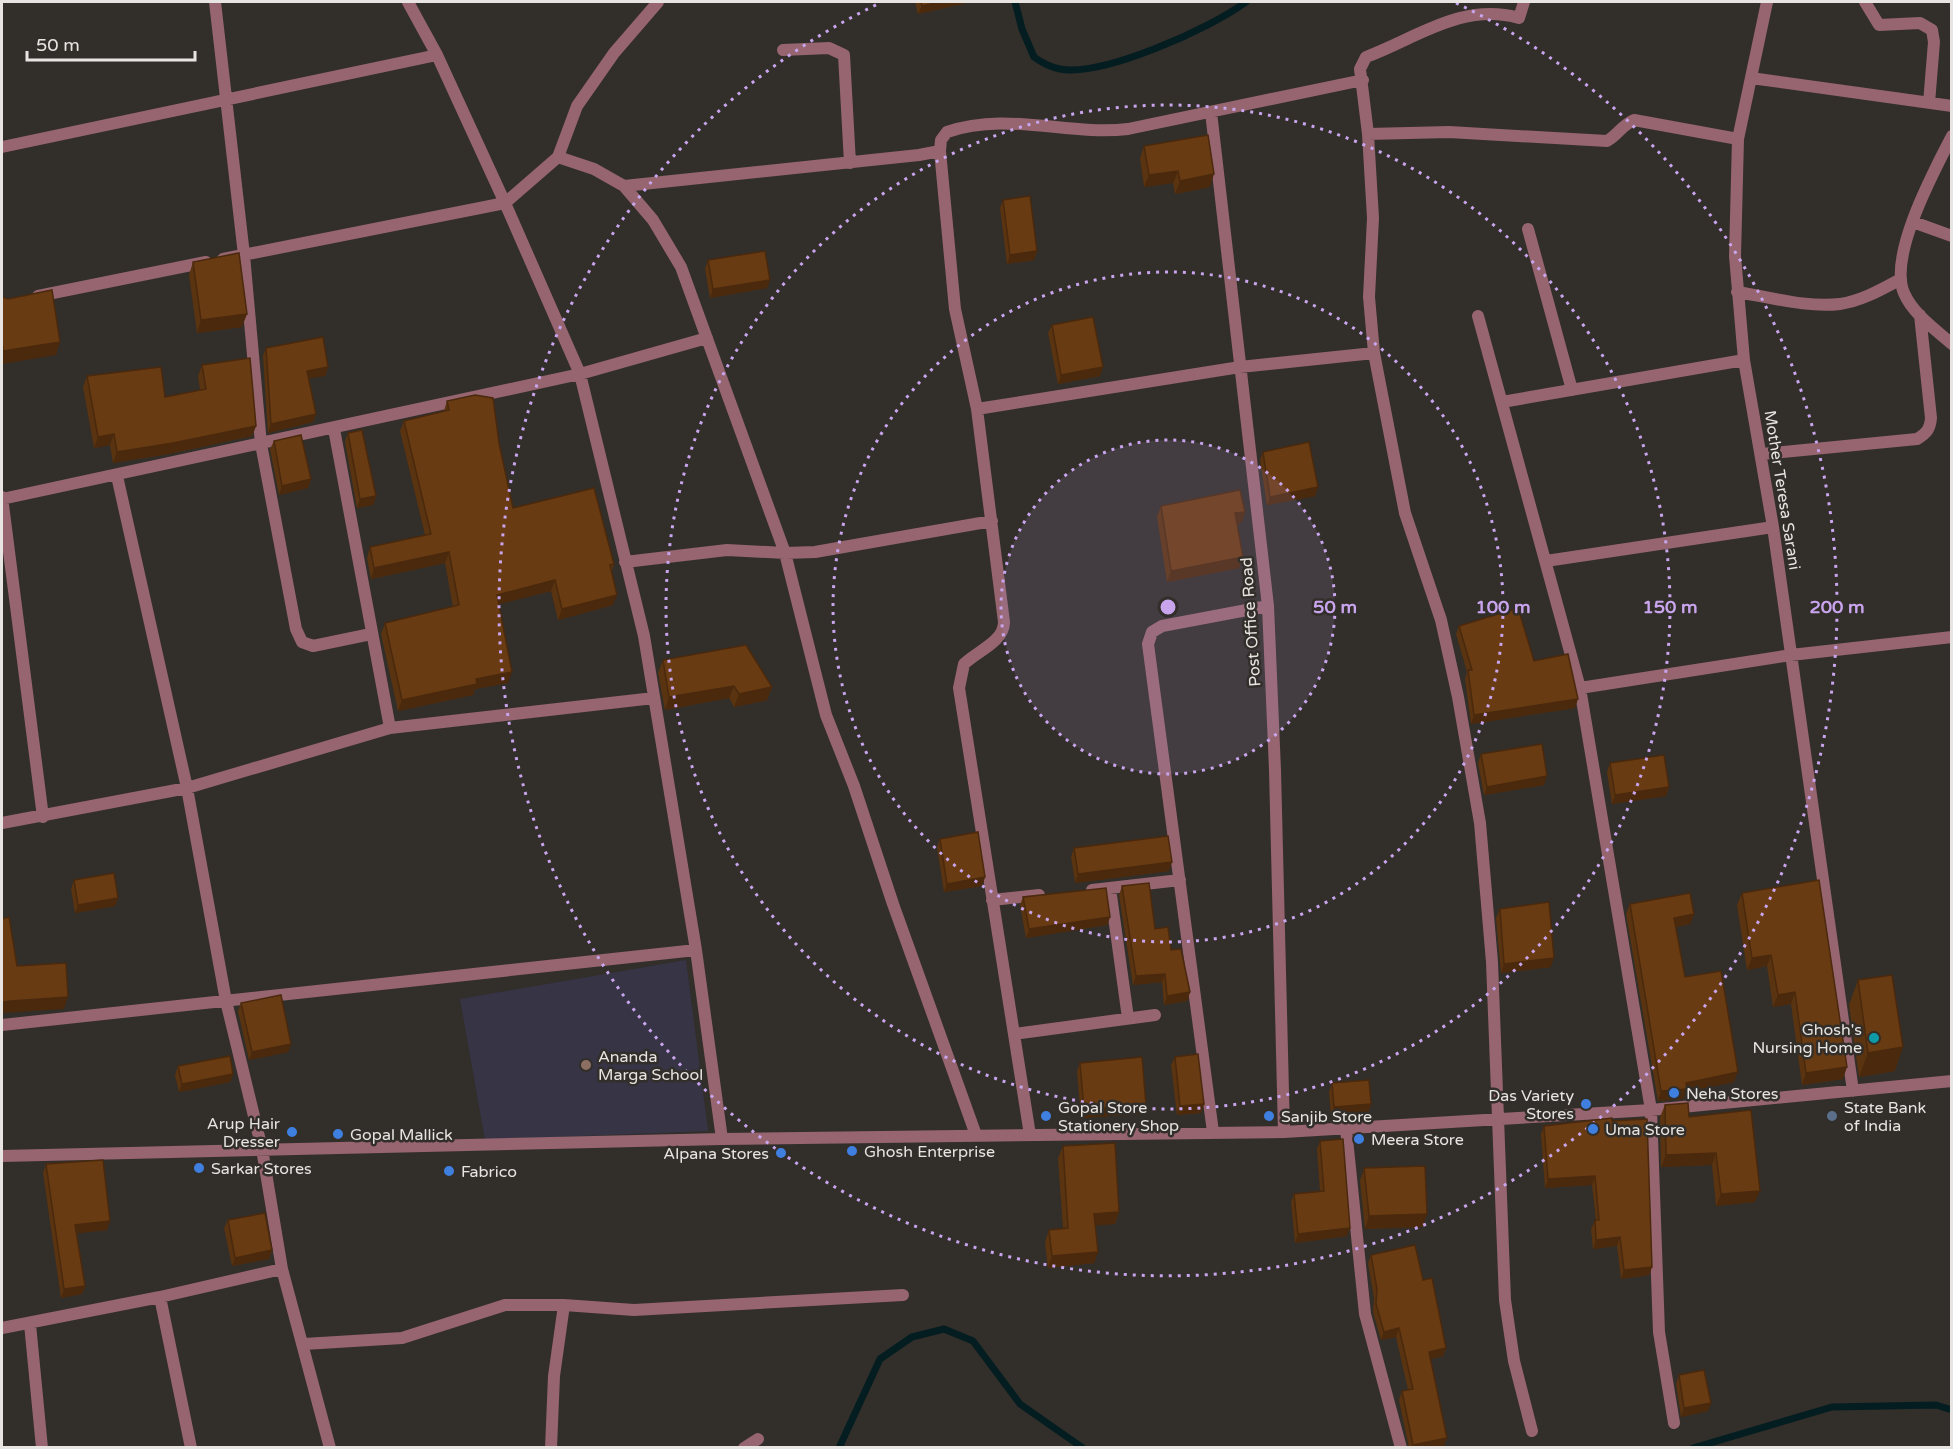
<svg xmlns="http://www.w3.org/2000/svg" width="1953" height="1449" font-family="'Varela Round',sans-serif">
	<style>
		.education { fill: #363445 }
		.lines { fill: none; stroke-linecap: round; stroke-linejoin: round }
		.stream { stroke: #031d21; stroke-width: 7 }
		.street { stroke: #96656f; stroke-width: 12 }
		.wall { fill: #5a3310 }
		.shaded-wall { fill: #4a290d }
		.building { fill: #693b13; stroke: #4a290d; stroke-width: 1.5 }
		.ring { fill: none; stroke: #c9a5ee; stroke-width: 3; stroke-dasharray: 3 6 }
		.culture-dot { fill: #0f9aa8; stroke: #322e2a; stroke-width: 2 }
		.education-dot { fill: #8d6e63; stroke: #322e2a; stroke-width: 2 }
		.shop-dot { fill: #3f7fe0; stroke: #322e2a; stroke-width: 2 }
		.service-dot { fill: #5c6f8a; stroke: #322e2a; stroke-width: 2 }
		.labels { text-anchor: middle; stroke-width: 5; stroke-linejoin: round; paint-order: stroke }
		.street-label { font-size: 16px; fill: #e7e4e1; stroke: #322e2a }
		.poi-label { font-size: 16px; fill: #e7e4e1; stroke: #322e2a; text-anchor: start }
		.centre { fill: #c9a5ee; stroke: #322e2a; stroke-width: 3 }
		.ring-label { font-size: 18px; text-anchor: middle; font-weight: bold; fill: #c9a5ee; stroke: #322e2a; stroke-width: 5; stroke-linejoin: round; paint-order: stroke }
	</style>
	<rect width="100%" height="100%" fill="#322e2a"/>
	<path class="education" d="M686,960l22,171 -223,9 -25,-141z"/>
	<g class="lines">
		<path class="stream" d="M1015,2l7,27 12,28c8,6 16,10 26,12 43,8 151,-41 186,-67
			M839,1448l41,-89 32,-22 32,-8 29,12 47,63 63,44
			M1693,1448l139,-41 104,-2 16,5"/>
		<path class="street" d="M215,2l29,253 17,189 35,185 6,13 11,4 58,-12
			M408,2l29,53 68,148 75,171 64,262 52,314 26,189
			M1524,2l-5,16c-57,-16 -102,20 -153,39l-6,12 8,65 5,84 -4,79 5,56 31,160 36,107 17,77 22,126 12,139 13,338 9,61 18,70
			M1767,2l-29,137 -3,117 9,104 29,167 80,564
			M1865,2l14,23 41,-2 12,7 2,12 -5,61
			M783,50l46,-2 15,7 6,108
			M1751,78l201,28
			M1211,112l57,494 7,164 9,362
			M1368,134l81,-2 158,9c11,-6 15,-16 27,-21l104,19
			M1952,136c-18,35 -64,120 -48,157 9,21 31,36 48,51
			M2,147l435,-92
			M940,151l15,158 22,100 27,213c0,20 -27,29 -40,42l-5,24 71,447
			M558,157l36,12 30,17 295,-31 21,-4 1,-11 6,-8c59,-21 121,4 181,-3l235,-49
			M624,186l29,34 28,47 104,286 41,162 28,71 39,118 83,231
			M1913,222l39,14
			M1528,229l44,161
			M223,259l282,-56 53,-46 19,-51 37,-53 44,-51
			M1737,292c33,5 70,16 103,12 22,-3 42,-15 61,-25
			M38,296l168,-34
			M1478,316l102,372 71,422 8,222 15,91
			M1502,402l242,-42
			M977,409l263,-42 134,-14
			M334,429l56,299
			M1762,454l155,-15c10,-6 13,-10 14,-21l-11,-103
			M117,476l70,312 39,213 36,148 20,120 48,179
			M2,497l41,320
			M2,499l578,-125 127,-36
			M1546,561l227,-34
			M625,562l102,-12 58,3 30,-1 177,-31
			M1580,688l211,-33 161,-18
			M2,823l185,-35 203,-60 264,-30
			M1110,888l18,130
			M1092,890l88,-10
			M992,900l47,-5
			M2,1025l694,-75
			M1014,1034l141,-19
			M1346,1129l19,185 36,134
			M1213,1132l-65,-488 4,-12 10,-6 106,-20
			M2,1156l720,-17 562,-7 367,-22 301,-29
			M160,1297l31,151
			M30,1324l12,124
			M2,1328l158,-31 122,-28
			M304,1344l98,-6 103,-33h59l70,5 269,-15
			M551,1448l3,-72 10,-71
			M744,1448l14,-9"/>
	</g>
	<path class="wall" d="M915,2h56l-53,12z
		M1144,146l66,41 -35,7 -2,-11 -29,4 -4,-29z
		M1003,200l34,51 -3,9 -27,4 -7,-56z
		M708,260l62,20 -3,8 -57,10 -5,-29z
		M193,262l49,65 -45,6 -8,-58z
		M1052,325l48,51 -42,8 -10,-51z
		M266,348l62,19 -3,9 -16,2 7,36 -3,8 -45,11 -5,-77z
		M202,365l54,61 -4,10 -83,18 -56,9 -3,-18 -16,3 -11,-61 4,-11 78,21 35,-7 -2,-14z
		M447,401l52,42 14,65 101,56 -2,7 1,34 -55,15 -7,-29 -53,13 10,79 -33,6 -2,6 -75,16 -17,-77 4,-11 68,-16 -8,-44 -74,16 -4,-21 3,-11 55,-12 -25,-104 4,-10 40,-10z
		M348,433l28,63 -3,9 -16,3 -12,-66z
		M274,441l37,38 -3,9 -29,7 -9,-46z
		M1263,452l55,35 -3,9 -48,9 -7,-45z
		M1161,506l84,6 -4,11 -4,1 2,44 -72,14 -10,-65z
		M1459,626l75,35 41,47 -104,16 -6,-45 2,-7 -11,-38z
		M663,660l109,27 -5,13 -33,7 -5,-9 -64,12 -7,-37z
		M1481,754l63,31 -60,10 -6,-32z
		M1610,763l59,24 -3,9 -54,8 -5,-32z
		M940,839l45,38 -3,9 -38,6 -7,-45z
		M1074,848l95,23 -94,12 -4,-26z
		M74,880l44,18 -3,8 -40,7 -4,-24z
		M1122,886l49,64 19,42 -3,9 -23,4 -2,-23 -29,3 -14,-90z
		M1742,893l101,186 -41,6 -11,-81 -18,3 -6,-41 -20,4 -10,-65z
		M1023,897l87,20 -3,8 -81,13 -6,-33z
		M1630,904l64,10 -4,10 -14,3 9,50 49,105 -49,10 -2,7 -25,2 -32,-187z
		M1500,909l51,58 -50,6 -5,-55z
		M1858,980l37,91 -36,6 -10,-72z
		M241,1003l50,41 -3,8 -39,8 -11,-49z
		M1175,1057l26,56 -24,2 -6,-50z
		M1080,1063l63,51 -62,4 -4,-47z
		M178,1066l55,8 -3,8 -51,10 -4,-17z
		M1332,1083l39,21 -3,9 -37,3 -2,-24z
		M1665,1105l24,12 66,85 -39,4 -4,-41 -51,2 -1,-50z
		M1612,1121l40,146 -3,8 -28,4 -4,-33 -24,3 -2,-20 4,-9h1l-4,-35 -47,3 -4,-54 3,-8z
		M1320,1141l27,95 -52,7 -4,-41 3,-8 26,-3 -3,-42z
		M1063,1146l56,66 -4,12 -20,1 3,27 -4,11 -46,5 -3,-26 4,-12 14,-1 -5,-71z
		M46,1164l61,66 -30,3 8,53 -3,8 -21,4 -18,-125z
		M1364,1168l63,46 -5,13 -57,2 -5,-48z
		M228,1220l44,30 -3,9 -37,7 -8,-38z
		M1371,1255l52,25 23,68 -3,8 -12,3 13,87 -5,2h-30l-10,-48 3,-9 6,-1 -12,-53 -15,3 -8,-28 1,-14 -6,-35z
		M1679,1375l29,36 -27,6 -5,-33z"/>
	<path class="shaded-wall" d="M939,2h32l-53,12 4,-8z
		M1178,171l-5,12 -29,4 5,-12z
		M1214,174l-4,13 -35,7 5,-13z
		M1037,251l-3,9 -27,4 3,-9z
		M770,280l-3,8 -57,10 3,-9z
		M247,314l-5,13 -45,6 4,-13z
		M60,342l-4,13 -54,9v-8l1,-5z
		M328,367l-3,9 -21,3 3,-8z
		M1103,367l-3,9 -42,8 3,-9z
		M316,414l-3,8 -45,11 3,-9z
		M256,426l-4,10 -83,18 -56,9 4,-11z
		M114,434l-4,11 -16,3 4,-11z
		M311,479l-3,9 -29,7 3,-9z
		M1318,487l-3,9 -48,9 3,-8z
		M376,496l-3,9 -16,3 3,-9z
		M1245,512l-4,11 -10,2 4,-12z
		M449,552l-4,11 -74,16 3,-11z
		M1243,557l-4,11 -72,14 4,-11z
		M555,580l-4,11 -58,15 4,-11z
		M617,595l-4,10 -55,15 4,-11z
		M512,672l-4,11 -33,6 -2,6 -75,16 4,-11 74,-21z
		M734,686l-5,12 -64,12 4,-13z
		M772,687l-5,13 -33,7 5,-13z
		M1578,699l-3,9 -104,16 3,-9z
		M1547,776l-3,9 -60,10 3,-8z
		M1669,787l-3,9 -54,8 3,-9z
		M1172,862l-3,9 -94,12 3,-9z
		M985,877l-3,9 -38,6 3,-8z
		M118,898l-3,8 -40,7 3,-8z
		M1694,914l-4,10 -20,4 4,-10z
		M1110,917l-3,8 -81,13 3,-9z
		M1771,955l-4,11 -20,4 5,-12z
		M1554,958l-3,9 -50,6 3,-9z
		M1165,974l-3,8 -29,3 3,-9z
		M1190,992l-3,9 -23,4 3,-9z
		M1795,992l-4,12 -18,3 5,-12z
		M68,997l-4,12 -62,4v-11l9,-1z
		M291,1044l-3,8 -39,8 3,-8z
		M1903,1047l-8,24 -36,6 9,-24z
		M1847,1067l-4,12 -41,6 4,-12z
		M1738,1072l-4,10 -49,10 -2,7 -25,2 3,-10 25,-8z
		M233,1074l-3,8 -51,10 3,-8z
		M1204,1104l-3,9 -24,2 3,-9z
		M1371,1104l-3,9 -37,3 3,-9z
		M1146,1105l-3,9 -62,4 3,-9z
		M1716,1153l-4,12 -51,2 5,-12z
		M1595,1176l-3,9 -47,3 3,-9z
		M1760,1191l-5,11 -39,4 5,-12z
		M1119,1212l-4,12 -25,2 4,-12z
		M1427,1214l-5,13 -57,2 4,-13z
		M110,1221l-3,9 -35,4 3,-9z
		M1350,1228l-3,8 -52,7 3,-9z
		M1620,1237l-3,9 -24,3 3,-9z
		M272,1250l-3,9 -37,7 3,-8z
		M1098,1252l-4,11 -46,5 4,-12z
		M1652,1267l-3,8 -28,4 3,-9z
		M85,1286l-3,8 -21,4 3,-9z
		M1399,1328l-3,9 -15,3 3,-8z
		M1446,1348l-3,8 -17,4 3,-8z
		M1711,1403l-3,8 -27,6 3,-9z
		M1447,1438l-3,8 -5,2h-27l1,-3z"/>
	<path class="building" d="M921,2h18l-17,4z
		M1208,135l6,39 -34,7 -2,-10 -29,4 -5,-29z
		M1030,196l7,55 -27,4 -7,-55z
		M765,251l5,29 -57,9 -5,-29z
		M239,253l8,61 -46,6 -8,-58z
		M52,290l8,52 -57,9 -1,-11v-43l6,2z
		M1093,317l10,50 -42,8 -9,-50z
		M323,337l5,30 -21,4 9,43 -45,10 -5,-76z
		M250,358l6,68 -83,17 -56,9 -3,-18 -16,3 -11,-61 74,-9 4,30 41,-8 -4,-24z
		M475,395l18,3 6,45 14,65 81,-20 20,76 -4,1 7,30 -55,14 -7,-29 -58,15 15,77 -36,7 1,5 -75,16 -17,-77 74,-18 -10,-53 -75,16 -4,-21 61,-13 -27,-113 45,-11 -2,-9z
		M362,430l14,66 -16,3 -12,-66z
		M301,435l10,44 -29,7 -8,-45z
		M1309,442l9,45 -48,10 -7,-45z
		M1240,490l5,22 -10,1 8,44 -72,14 -10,-65z
		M1518,608l16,53 34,-7 10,45 -104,16 -6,-45h4l-13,-44z
		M746,645l26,42 -33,7 -5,-8 -65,11 -6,-37z
		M1542,744l5,32 -60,11 -6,-33z
		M1664,755l5,32 -54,8 -5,-32z
		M978,832l7,45 -38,7 -7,-45z
		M1168,836l4,26 -94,12 -4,-26z
		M114,873l4,25 -40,7 -4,-25z
		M1819,880l28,187 -41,6 -11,-81 -17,3 -7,-40 -19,3 -10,-65z
		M1149,883l6,46 13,-2 3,23 10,-1 9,43 -23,4 -2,-22 -29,2 -14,-90z
		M1106,888l4,29 -81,12 -6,-32z
		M1690,893l4,21 -20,4 11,59 36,-6 17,101 -52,11 1,6 -26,2 -31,-187z
		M1549,902l5,56 -50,6 -4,-55z
		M9,917l8,49 49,-3 2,34 -57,4 -9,1v-83z
		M1892,975l11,72 -35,6 -10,-73z
		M281,995l10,49 -39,8 -11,-49z
		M1198,1054l6,50 -24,2 -5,-49z
		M230,1056l3,18 -51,10 -4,-18z
		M1142,1057l4,48 -62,4 -4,-46z
		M1369,1080l2,24 -37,3 -2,-24z
		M1688,1103l1,14 62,-7 9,81 -39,3 -5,-41 -50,2 -1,-50z
		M1612,1118v3l35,-2 5,148 -28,3 -4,-33 -24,3 -1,-20h4l-4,-44 -47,3 -4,-53z
		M1343,1139l7,89 -52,6 -4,-40 30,-3 -4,-50z
		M1115,1143l4,69 -25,2 4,38 -46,4 -3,-26 19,-2 -5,-82z
		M103,1160l7,61 -35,4 10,61 -21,3 -18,-125z
		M1425,1166l2,48 -58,2 -5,-48z
		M265,1213l7,37 -37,8 -7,-38z
		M1415,1245l8,35 9,-2 14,70 -17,4 18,86 -34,7 -11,-54 11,-2 -14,-61 -15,4 -8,-28 1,-15 -6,-34z
		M1704,1370l7,33 -27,5 -5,-33z"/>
	<circle cx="1168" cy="607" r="167" fill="#c9a5ee" fill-opacity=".12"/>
	<g class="ring">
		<circle cx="1168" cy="607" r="167"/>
		<circle cx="1168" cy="607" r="335"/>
		<circle cx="1168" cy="607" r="502"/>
		<path d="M1456 3A669 669 0 1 1 880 3"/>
	</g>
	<circle class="culture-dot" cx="1874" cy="1038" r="6"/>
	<circle class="education-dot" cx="586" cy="1065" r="6"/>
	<g class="shop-dot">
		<circle cx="1674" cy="1093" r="6"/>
		<circle cx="1586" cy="1104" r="6"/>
		<circle cx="1046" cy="1116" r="6"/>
		<circle cx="1269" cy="1116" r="6"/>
		<circle cx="1593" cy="1129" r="6"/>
		<circle cx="292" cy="1132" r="6"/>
		<circle cx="338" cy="1134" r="6"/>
		<circle cx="1359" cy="1139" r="6"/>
		<circle cx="852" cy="1151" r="6"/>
		<circle cx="781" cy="1153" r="6"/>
		<circle cx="199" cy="1168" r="6"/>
		<circle cx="449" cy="1171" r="6"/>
	</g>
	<circle class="service-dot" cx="1832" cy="1116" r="6"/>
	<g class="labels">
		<g class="street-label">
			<text transform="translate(1783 490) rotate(81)" y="6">Mother Teresa Sarani</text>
			<text transform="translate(1250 622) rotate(-94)" y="6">Post Office Road</text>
		</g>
		<g class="poi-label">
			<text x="1862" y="1035" text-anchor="end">Ghosh's<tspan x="1862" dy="18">Nursing Home</tspan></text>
			<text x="598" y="1062">Ananda<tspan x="598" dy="18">Marga School</tspan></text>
			<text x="1686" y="1099">Neha Stores</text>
			<text x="1574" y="1101" text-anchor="end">Das Variety<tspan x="1574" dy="18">Stores</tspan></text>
			<text x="1058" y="1113">Gopal Store<tspan x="1058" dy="18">Stationery Shop</tspan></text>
			<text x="1844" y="1113">State Bank<tspan x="1844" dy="18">of India</tspan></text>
			<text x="1281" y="1122">Sanjib Store</text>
			<text x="280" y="1129" text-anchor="end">Arup Hair<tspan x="280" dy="18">Dresser</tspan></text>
			<text x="1605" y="1135">Uma Store</text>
			<text x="350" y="1140">Gopal Mallick</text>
			<text x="1371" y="1145">Meera Store</text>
			<text x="864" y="1157">Ghosh Enterprise</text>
			<text x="769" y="1159" text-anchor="end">Alpana Stores</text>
			<text x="211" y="1174">Sarkar Stores</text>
			<text x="461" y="1177">Fabrico</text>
		</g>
	</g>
	<circle cx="1168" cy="607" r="9" class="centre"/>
	<g class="ring-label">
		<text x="1335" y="613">50 m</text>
		<text x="1503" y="613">100 m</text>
		<text x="1670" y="613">150 m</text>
		<text x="1837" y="613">200 m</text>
	</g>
	<rect width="1953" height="1449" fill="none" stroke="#e7e4e1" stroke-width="6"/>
	<path d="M27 51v9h168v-9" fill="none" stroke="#e7e4e1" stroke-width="3"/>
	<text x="36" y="51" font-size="18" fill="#e7e4e1" stroke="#322e2a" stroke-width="4.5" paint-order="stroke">50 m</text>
</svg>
